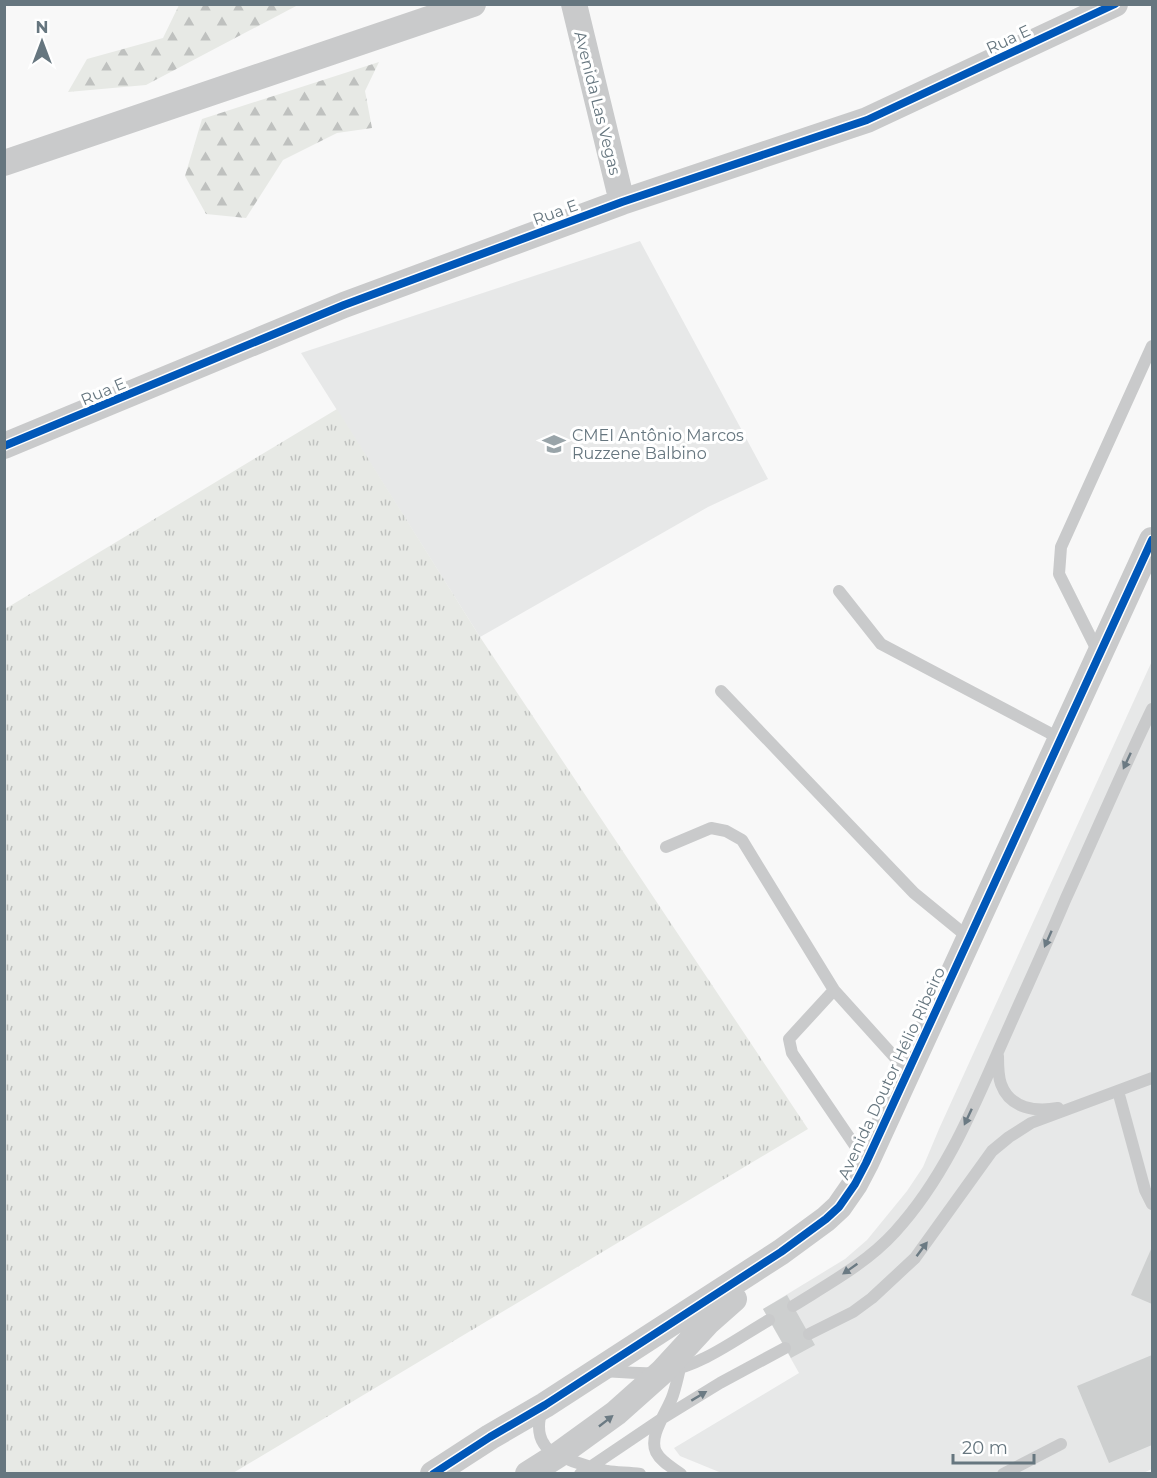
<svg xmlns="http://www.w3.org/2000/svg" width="1157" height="1478" font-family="Montserrat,sans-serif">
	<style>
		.built { fill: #e7e8e8 }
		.grass { fill: url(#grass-tufts) }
		.forest { fill: url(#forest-firs) }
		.building { fill: #cdcfcf }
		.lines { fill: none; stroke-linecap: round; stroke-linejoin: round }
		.lane { stroke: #c9cacb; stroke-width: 12 }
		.street { stroke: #c9cacb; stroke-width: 26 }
		.cycleway-casing { stroke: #fff; stroke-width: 11 }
		.cycleway { stroke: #0057b8; stroke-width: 8 }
		.oneway { fill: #6b7a83 }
		.labels { text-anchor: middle; stroke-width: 6; stroke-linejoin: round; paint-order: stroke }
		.street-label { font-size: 16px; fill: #66767f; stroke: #fff }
		.poi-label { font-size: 16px; fill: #66767f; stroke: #fff; text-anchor: start }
	</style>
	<defs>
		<pattern id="grass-tufts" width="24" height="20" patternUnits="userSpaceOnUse" patternTransform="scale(1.5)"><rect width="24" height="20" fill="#e7e9e5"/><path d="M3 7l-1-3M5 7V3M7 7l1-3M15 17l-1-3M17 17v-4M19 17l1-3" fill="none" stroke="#bfc1bf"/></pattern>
		<pattern id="forest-firs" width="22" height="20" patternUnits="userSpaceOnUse" patternTransform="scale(1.5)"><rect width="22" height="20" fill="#e7e9e5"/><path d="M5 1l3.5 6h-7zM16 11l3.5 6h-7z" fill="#bfc1bf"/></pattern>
	</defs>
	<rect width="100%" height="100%" fill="#f8f8f8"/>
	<path class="built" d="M640,241l128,238 -60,28 -228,130 -179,-284z
		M1152,661v808l-11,5h-417l-44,-18 -6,-8 125,-75 -36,-64 82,-50 22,-19 40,-49 16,-24 16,-38z"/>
	<path class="grass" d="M337,409l143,228 328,492 -575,344h-228v-864z"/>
	<path class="forest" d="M179,5h119l-152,80 -78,7 19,-33 76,-21z
		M379,62l-14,29 7,37 -35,5 -54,27 -37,58 -40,-4 -21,-38 17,-57z"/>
	<path class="building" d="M1152,1247v57l-21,-9z
		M787,1295l28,50 -24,13 -28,-49z
		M1152,1355v90l-43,18 -32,-77z"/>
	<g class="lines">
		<path class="lane" d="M839,591l42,53 180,95
			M1099,654l-40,-80 2,-27 91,-201
			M721,691l193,202 55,45
			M666,847l45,-19 15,3 16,9 92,150 74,82
			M834,990l-45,49 3,14 74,109
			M998,1056c0,9 0,20 3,28 9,25 35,28 57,24
			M1118,1091l27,99 7,14
			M793,1306c35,-22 74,-43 102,-74 54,-59 82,-134 114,-205 19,-43 39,-86 57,-129 29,-63 56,-127 86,-189
			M809,1334l44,-22 19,-14 43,-40 77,-107 17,-14 22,-14 121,-45
			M680,1368c-2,9 -4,18 -7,27 -5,16 -25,40 -17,57 5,10 17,16 25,22
			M603,1371c18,1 44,4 61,1 39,-7 72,-33 105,-52
			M543,1409c-5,10 -6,25 1,35 7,13 49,24 63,27 11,2 22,1 33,3
			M580,1474l83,-56 57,-35 65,-35
			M1003,1474l58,-30"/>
		<path class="street" d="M574,4l48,198
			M4,163l469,-159
			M4,446l340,-141 278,-103 245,-82 248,-116
			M433,1474l57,-37 55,-32 236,-153 45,-33 13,-12 16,-23 11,-21 286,-623
			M528,1474l30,-19 58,-42 46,-41 46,-50 26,-23"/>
		<g class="cycleway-casing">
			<path id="cycleway" d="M4,446l340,-141 278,-103 245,-82 248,-116
				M433,1474l57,-37 55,-32 236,-153 45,-33 13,-12 16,-23 11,-21 286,-623"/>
		</g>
		<use href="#cycleway" class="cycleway"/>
	</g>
	<defs><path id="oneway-solid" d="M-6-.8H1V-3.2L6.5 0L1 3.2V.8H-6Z" transform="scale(1.5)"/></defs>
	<g class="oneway">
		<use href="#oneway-solid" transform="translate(1127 761) rotate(115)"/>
		<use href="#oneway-solid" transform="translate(1048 939) rotate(114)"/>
		<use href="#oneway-solid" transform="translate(968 1117) rotate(115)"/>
		<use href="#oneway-solid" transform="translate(922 1249) rotate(-53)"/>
		<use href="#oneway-solid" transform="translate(850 1269) rotate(145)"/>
		<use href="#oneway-solid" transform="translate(699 1396) rotate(-31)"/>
		<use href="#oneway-solid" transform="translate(606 1421) rotate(-38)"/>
	</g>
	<defs>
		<g id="school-bare" transform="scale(1.8)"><path d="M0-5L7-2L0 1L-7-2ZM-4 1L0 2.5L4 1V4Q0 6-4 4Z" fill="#99a4a9" stroke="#fff" stroke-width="2.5" paint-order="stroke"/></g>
	</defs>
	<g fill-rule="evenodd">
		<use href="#school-bare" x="554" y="444"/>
	</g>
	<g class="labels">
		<g class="street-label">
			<text transform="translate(1008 39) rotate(-25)" y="6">Rua E</text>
			<text transform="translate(598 103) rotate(76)" y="6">Avenida Las Vegas</text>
			<text transform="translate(555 212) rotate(-20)" y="6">Rua E</text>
			<text transform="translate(103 391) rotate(-23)" y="6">Rua E</text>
			<text transform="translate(891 1073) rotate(-65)" y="6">Avenida Doutor Hélio Ribeiro</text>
		</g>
		<g class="poi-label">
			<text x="572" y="441">CMEI Antônio Marcos<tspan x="572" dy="18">Ruzzene Balbino</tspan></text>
		</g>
	</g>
	<rect width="1157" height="1478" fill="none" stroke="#66767f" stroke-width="12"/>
	<g transform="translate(42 42)" stroke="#ffffff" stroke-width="4.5" paint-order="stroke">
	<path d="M0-4.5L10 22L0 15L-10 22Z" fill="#66767f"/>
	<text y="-9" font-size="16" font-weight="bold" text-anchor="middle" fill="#66767f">N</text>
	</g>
	<path d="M953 1454v9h81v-9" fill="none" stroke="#66767f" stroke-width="3"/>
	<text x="962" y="1454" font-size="18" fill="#66767f" stroke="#ffffff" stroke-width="4.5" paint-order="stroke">20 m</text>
</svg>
